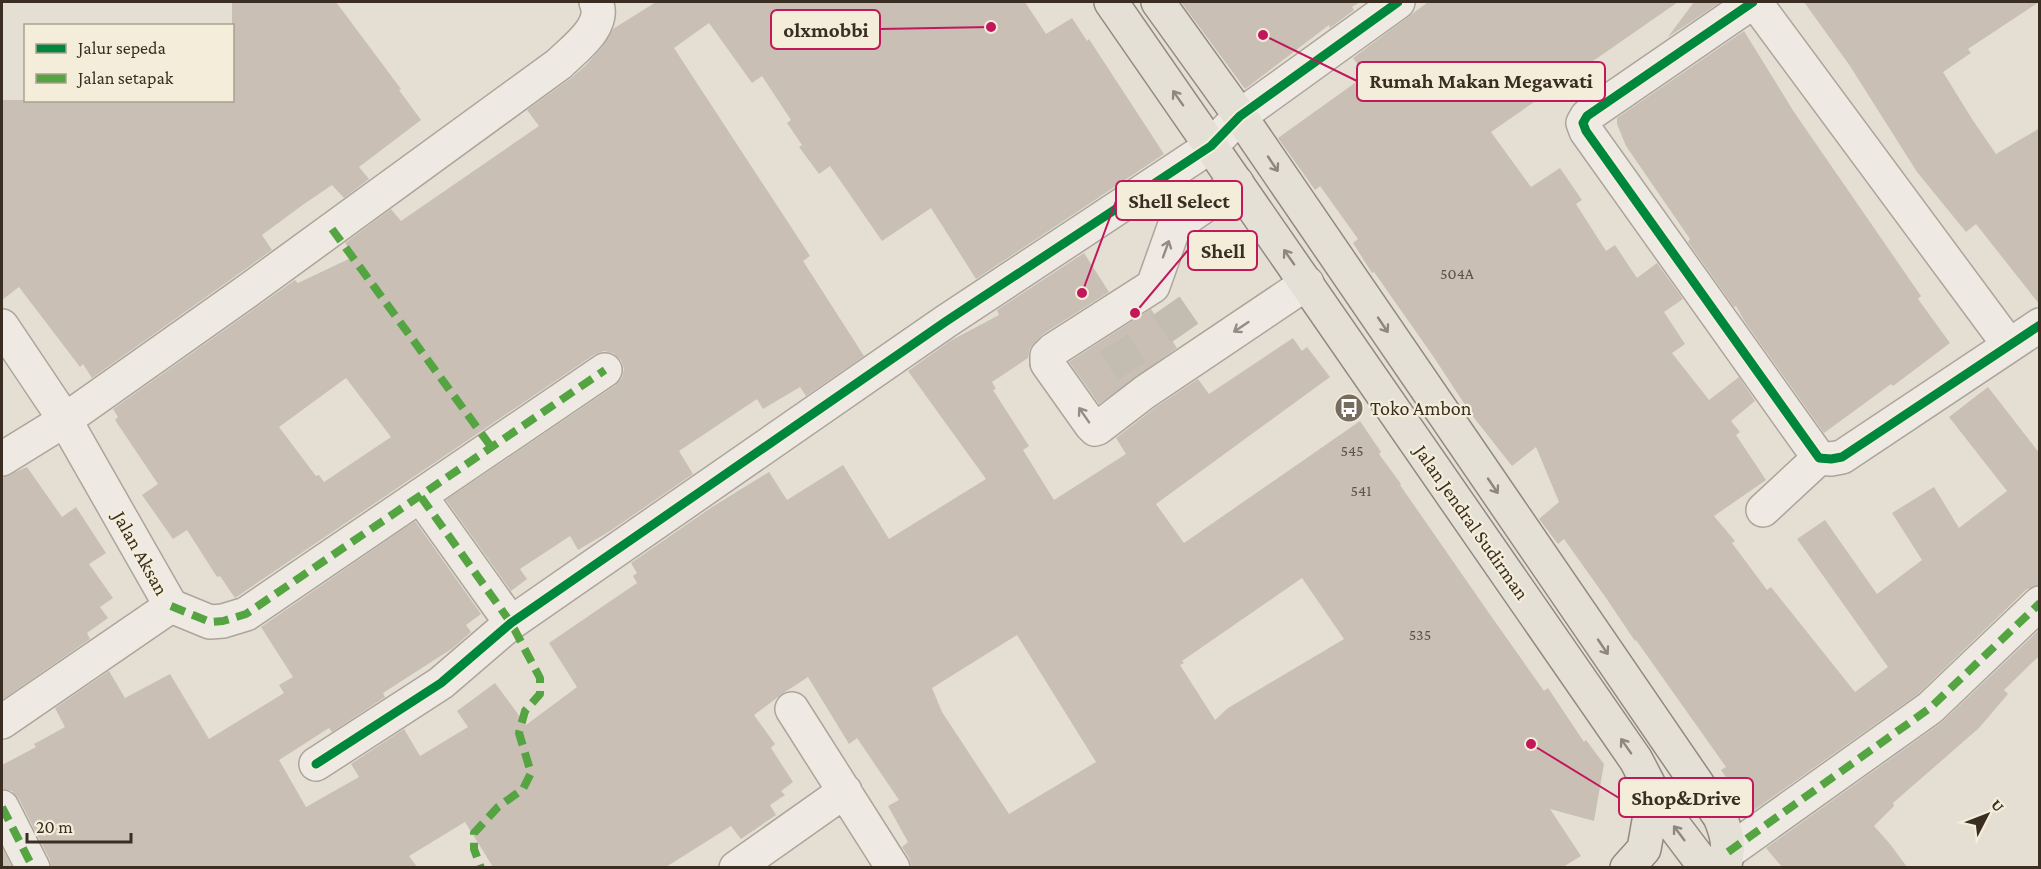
<svg xmlns="http://www.w3.org/2000/svg" width="2041" height="869" font-family="'Crimson Pro',serif">
	<style>
		.building { fill: #c9bfb4; fill-rule: evenodd }
		.lines { fill: none; stroke-linecap: round; stroke-linejoin: round }
		.minor-tunnel { stroke: #c3bcb0; stroke-width: 33; stroke-dasharray: 33 16; stroke-linecap: butt }
		.minor-casing { stroke: #aba59b; stroke-width: 36 }
		.major-casing { stroke: #918a82; stroke-width: 36 }
		.minor { stroke: #eeeae3; stroke-width: 33 }
		.major { stroke: #e5e0d6; stroke-width: 33 }
		.quiet { stroke: #54a441; stroke-width: 8; stroke-dasharray: 15 8; stroke-linecap: butt }
		.cycleway-casing { stroke: #f4edda; stroke-width: 13 }
		.cycleway { stroke: #00873e; stroke-width: 9 }
		.oneway { stroke: #90877c }
		.oneway2 { stroke: #948c82 }
		.labels { text-anchor: middle; stroke-width: 4.5; stroke-linejoin: round; paint-order: stroke }
		.number-label { font-size: 16px; fill: #5e5246 }
		.poi-label { font-size: 20px; fill: #3a2e22; stroke: #f4edda; text-anchor: start }
		.street-label { font-size: 20px; fill: #3a2e22; stroke: #f4edda }
		.leader { fill: none; stroke: #c2185b; stroke-width: 2 }
		.callout-dot { fill: #c2185b; stroke: #f4edda; stroke-width: 2 }
		.callout { fill: #f4edda; stroke: #c2185b; stroke-width: 2 }
		.callout-label { font-size: 21px; text-anchor: middle; font-weight: bold; fill: #3a2e22 }
	</style>
	<rect width="100%" height="100%" fill="#e5dfd3"/>
	<path class="building" d="M232,2h104l65,87 -2,1 22,30 -62,47 10,12 -25,19 -12,-13 -28,19 -42,31 10,15 -180,128 -9,-14 -3,3 -61,-80 -17,13v-200h230z
		M656,2h369l21,32 26,-16 15,23 2,-2 75,115 -188,125 -45,-71 -49,33 -52,-75 -11,8 -20,-27 3,-2 -15,-22 4,-3 -29,-44 -10,7 -43,-60 -35,25 136,208 -7,5 61,95 -58,40 -6,-9 -37,22 -6,-10 -78,52 14,23 -83,57 -32,19 -8,-14 -50,33 7,10 -16,12 -65,-91 170,-115 6,-7 2,-9 -3,-9 -8,-7 -9,-2 -9,3 -360,244 -15,-22 -3,1 -30,-47 -14,9 -31,-44 16,-11 -43,-64 3,-3 -5,-8 182,-129 3,3 57,-27 -10,-13 46,-34 10,12 138,-95 -12,-16 43,-31 16,-14 16,-18 11,-18zM346,378l45,59 -67,45 -5,-7 -3,1 -37,-49z
		M1181,2h179l-8,5 2,3 -24,18 -1,-3 -84,64z
		M1428,2h250l-187,130 40,55 29,-19 22,32 -6,4 30,47 9,-6 22,33 20,-15 26,36 -19,13 21,32 -13,9 37,47 30,-23 16,24 -24,20 9,11 -4,3 30,45 -52,36 21,25 -3,2 35,47 4,-3 84,105 33,-25 -91,-128 28,-19 52,74 45,-34 -30,-47 42,-26 25,41 48,-37 -58,-74 39,-30 52,67v131l-13,4 -109,105 -168,119 -29,-43 5,-3 -90,-127 -1,1 -29,-43 -42,-59 -6,5 -19,-25 20,-17 -23,-55 -24,19 -41,-52 -38,-58 -59,-84 -2,1 -19,-30 5,-4 -38,-53 -5,4 -37,-52 88,-63 -13,-17z
		M1694,2h27l-53,35z
		M1804,2h235l-71,47 3,4 -28,19 29,47 24,35 44,-26v177l-64,-81 -10,8 -49,-60 -67,-106z
		M1744,31l50,81 127,184 -3,3 32,44 -57,43 -2,-2 -67,49 -79,-111 -9,-16 -2,1 -46,-65 2,-3 -64,-93 -9,-22v-6z
		M1084,253l25,39 -66,42 -13,14 -2,10 -36,24 4,7 -3,1 36,56 -6,4 31,50 72,-46 -10,-16 40,-31 42,-28 11,15 84,-56 9,13 5,-4 23,30 -174,127 28,39 176,-122 21,31 -2,2 22,30 -1,1 91,131 53,75 4,-3 36,54 2,-2 18,24 -10,57 -44,-12 31,47 -18,11h-651l-3,-9 -7,-11 6,-5 -20,-36 11,-6 -42,-62 -8,6 -41,-67 -26,17 -28,21 21,29 -4,4 22,34 -12,9 4,4 -15,10 6,10 -35,24 -10,-13 -65,41h-173l-28,-45 -56,34 8,11h-366l-1,-7 -31,-61 -7,-8 -10,-2v-24l34,-18 -2,-3 31,-17 -10,-19 54,-37 16,27 45,-24 39,65 75,-46 -5,-8 14,-8 -32,-50 154,-106 66,93 -15,11 5,7 -18,16 -70,45 2,4 -53,35 -3,-4 -50,32 27,47 53,-30 -8,-13 53,-35 16,27 48,-29 -11,-16 38,-28 31,42 51,-38 -28,-44 88,-60 -4,-7 4,-3 -6,-10 81,-56 57,-35 18,28 56,-35 46,74 97,-60 -78,-108 42,-30 49,-26 -2,-5zM1302,578l42,61 -116,69 -13,12 -35,-55 4,-2 -2,-2zM1017,635l79,127 -87,52 -67,-102 -10,-24z
		M1151,309l26,39 -78,56 -30,-42z
		M27,467l35,50 14,-10 30,46 -17,11 24,34 -13,9 8,11 -21,15 3,6 -88,61v-222z
		M2040,629v26l-36,35 4,4 -29,34 -86,75 1,3 -20,20 16,18 17,23h-125l-16,-19 175,-125z
		M2,847l10,20h-10z"/>
	<g class="lines">
		<path class="minor-tunnel" d="M1166,306l27,39
			M1114,343l22,35"/>
		<g class="minor-casing">
			<path id="minor" d="M1753,2l-166,114 -4,7 3,8 233,327 12,1 11,-2 198,-132
				M1755,2l254,343
				M1237,183l-63,44 -21,59 -100,64 -6,6v7l44,62 4,4 3,-1 47,-36 162,-109
				M2,326l63,94 106,186
				M2,459l63,-39 181,-128 313,-228c15,-15 48,-38 37,-62
				M421,497l90,126
				M1763,510l56,-52
				M171,606l39,16 13,-1 23,-7 359,-244
				M792,709l101,159
				M2,722l169,-116
				M316,764l125,-81 70,-60 434,-301 266,-176 29,-30 158,-114
				M2,807l31,61
				M1728,852l202,-144 110,-105
				M736,868l109,-77"/>
		</g>
		<g class="major-casing">
			<path id="major" d="M1111,2l525,758 14,27 3,11 53,70
				M1158,2l82,114 480,701c8,19 10,30 4,51
				M1627,868l17,-19 9,-51"/>
		</g>
		<use href="#minor" class="minor"/>
		<use href="#major" class="major"/>
		<path class="quiet" d="M332,229l160,219
			M421,497l90,126 29,55v16l-15,17 -6,22 12,40 -8,16 -25,18 -24,26v16l7,19
			M171,606l39,16 13,-1 23,-7 359,-244
			M2,807l31,61
			M1728,852l202,-144 110,-105"/>
		<g class="cycleway-casing">
			<path id="cycleway" d="M1753,2l-166,114 -4,7 3,8 233,327 12,1 11,-2 198,-132
				M316,764l125,-81 70,-60 434,-301 266,-176 29,-30 158,-114"/>
		</g>
		<use href="#cycleway" class="cycleway"/>
	</g>
	<defs><path id="oneway-shaft" d="M-6 0H5M1.5-3L5.5 0L1.5 3" fill="none" stroke-width="1.6" stroke-linecap="round" stroke-linejoin="round" transform="scale(1.5)"/></defs>
	<g class="oneway">
		<use href="#oneway-shaft" transform="translate(1178 98) rotate(-125)"/>
		<use href="#oneway-shaft" transform="translate(1273 164) rotate(56)"/>
		<use href="#oneway-shaft" transform="translate(1289 257) rotate(-125)"/>
		<use href="#oneway-shaft" transform="translate(1383 325) rotate(56)"/>
		<use href="#oneway-shaft" transform="translate(1493 486) rotate(56)"/>
		<use href="#oneway-shaft" transform="translate(1603 647) rotate(56)"/>
		<use href="#oneway-shaft" transform="translate(1626 746) rotate(-125)"/>
		<use href="#oneway-shaft" transform="translate(1679 833) rotate(-127)"/>
	</g>
	<g class="oneway2">
		<use href="#oneway-shaft" transform="translate(1166 249) rotate(-70)"/>
		<use href="#oneway-shaft" transform="translate(1241 327) rotate(146)"/>
		<use href="#oneway-shaft" transform="translate(1084 415) rotate(-125)"/>
	</g>
	<defs>
		<g id="bus-disc" transform="scale(1.5)"><circle r="9.5" fill="#766c60" stroke="#f4edda"/><path d="M-5-6H5V4H4V6H2V4H-2V6H-4V4H-5ZM-3.5-4V0h7V-4ZM-3.5 1.2v1.5H-2V1.2ZM2 1.2v1.5H3.5V1.2Z" fill="#fff"/></g>
	</defs>
	<g fill-rule="evenodd">
		<use href="#bus-disc" x="1349" y="408"/>
	</g>
	<g class="labels">
		<g class="number-label">
			<text x="1457" y="279">504A</text>
			<text x="1352" y="456">545</text>
			<text x="1361" y="496">541</text>
			<text x="1420" y="640">535</text>
		</g>
		<g class="poi-label">
			<text x="1370" y="415">Toko Ambon</text>
		</g>
		<g class="street-label">
			<text transform="translate(1472 522) rotate(55)" y="7">Jalan Jendral Sudirman</text>
			<text transform="translate(141 553) rotate(61)" y="7">Jalan Aksan</text>
		</g>
	</g>
	<path class="leader" d="M991 27L880 29M1263 35L1357 81M1082 293L1116 201M1135 313L1188 250M1531 744L1619 798"/>
	<g class="callout-dot">
		<circle cx="991" cy="27" r="6"/>
		<circle cx="1263" cy="35" r="6"/>
		<circle cx="1082" cy="293" r="6"/>
		<circle cx="1135" cy="313" r="6"/>
		<circle cx="1531" cy="744" r="6"/>
	</g>
	<g class="callout">
		<rect x="771" y="10" width="109" height="39" rx="6"/>
		<rect x="1357" y="62" width="248" height="39" rx="6"/>
		<rect x="1116" y="181" width="126" height="39" rx="6"/>
		<rect x="1188" y="231" width="69" height="39" rx="6"/>
		<rect x="1619" y="778" width="134" height="39" rx="6"/>
	</g>
	<g class="callout-label">
		<text x="826" y="37">olxmobbi</text>
		<text x="1481" y="88">Rumah Makan Megawati</text>
		<text x="1179" y="208">Shell Select</text>
		<text x="1223" y="258">Shell</text>
		<text x="1686" y="805">Shop&amp;Drive</text>
	</g>
	<rect width="2041" height="869" fill="none" stroke="#3a2e22" stroke-width="6"/>
	<rect x="24" y="24" width="210" height="78" fill="#f4edda" stroke="#aaa190" stroke-width="1.5"/>
	<rect x="36" y="44" width="30" height="9" fill="#00873e" stroke="#aaa190" stroke-width="1.5"/>
	<text x="78" y="54" font-size="18" fill="#3a2e22">Jalur sepeda</text>
	<rect x="36" y="74" width="30" height="9" fill="#54a441" stroke="#aaa190" stroke-width="1.5"/>
	<text x="78" y="84" font-size="18" fill="#3a2e22">Jalan setapak</text>
	<g transform="translate(1987 815) rotate(48)" stroke="#f4edda" stroke-width="4.5" paint-order="stroke">
	<path d="M0-4.5L10 22L0 15L-10 22Z" fill="#3a2e22"/>
	<text y="-9" font-size="16" font-weight="bold" text-anchor="middle" fill="#3a2e22">U</text>
	</g>
	<path d="M27 833v9h104v-9" fill="none" stroke="#3a2e22" stroke-width="3"/>
	<text x="36" y="833" font-size="18" fill="#3a2e22" stroke="#f4edda" stroke-width="4.5" paint-order="stroke">20 m</text>
</svg>
